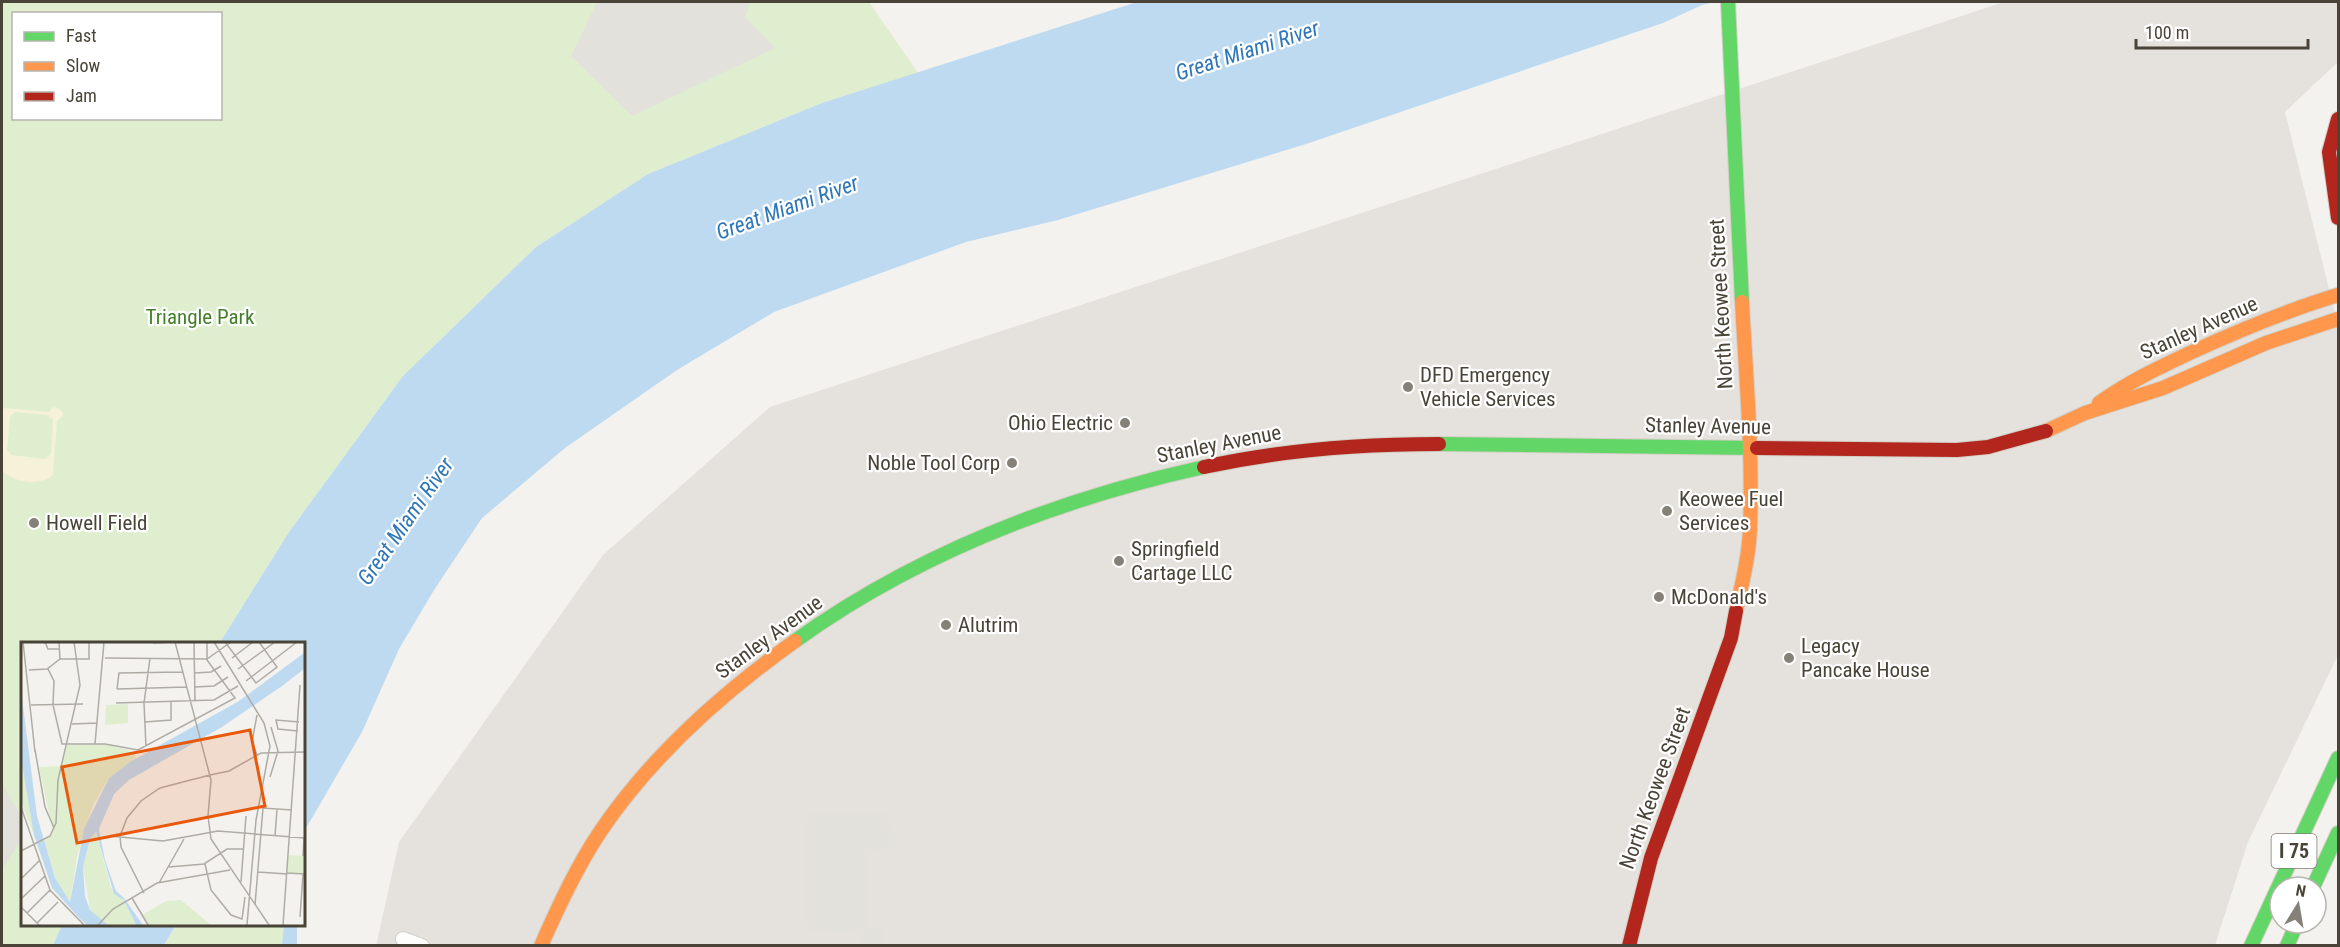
<svg xmlns="http://www.w3.org/2000/svg" width="2340" height="947" font-family="'Roboto Condensed',sans-serif">
	<style>
		.industrial { fill: #e5e2dd }
		.green { fill: #dfeece; fill-rule: evenodd }
		.sand { fill: #f6f1d9; fill-rule: evenodd }
		.parking { fill: #e2e1dc }
		.water { fill: #bedaf1 }
		.lines { fill: none; stroke-linecap: round; stroke-linejoin: round }
		.street-casing { stroke: #d1d0cb; stroke-width: 16 }
		.fast-casing { stroke: #d2cfc5; stroke-width: 16 }
		.slow-casing { stroke: #d2cfc5; stroke-width: 16 }
		.jam-casing { stroke: #d2cfc5; stroke-width: 16 }
		.street { stroke: #fdfdfc; stroke-width: 14 }
		.fast { stroke: #63d668; stroke-width: 14 }
		.slow { stroke: #ff974d; stroke-width: 14 }
		.jam { stroke: #b3261e; stroke-width: 14 }
		.poi-dot { fill: #858178; stroke: #fff; stroke-width: 2 }
		.labels { text-anchor: middle; stroke-width: 4.5; stroke-linejoin: round; paint-order: stroke }
		.shield { fill: #fff; stroke: #807c74; stroke-width: 1.5 }
		.shield-label { font-size: 20px; font-weight: bold; fill: #4a4438 }
		.street-label { font-size: 21px; fill: #4a4438; stroke: #fff }
		.park-label { font-size: 21px; fill: #457e29; stroke: #fff }
		.poi-label { font-size: 21px; fill: #4a4438; stroke: #fff; text-anchor: start }
		.water-label { font-size: 22px; font-style: italic; fill: #2e77b9; stroke: #fff }
		.inset-road { fill: none; stroke: #afaca5; stroke-width: 1.5 }
		.view { fill: #e8590c; fill-opacity: 0.15; stroke: #e8590c; stroke-width: 3 }
		.inset-edge { fill: none; stroke: #4a4438; stroke-width: 3 }
	</style>
	<rect width="100%" height="100%" fill="#f3f2ee"/>
	<path class="industrial" d="M2004,2h334v60l-53,50 53,213v330l-90,187 -33,103 -1839,1 23,-104 204,-287 167,-148z"/>
	<path class="green" d="M2,2h867l49,71 -96,30 -174,71 -112,73 -133,129 -114,156 -70,112h-197v280l40,1 -9,20 -51,1zM14,14h206v104h-206z
		M176,925h108l-2,20 -118,1z"/>
	<path class="sand" d="M53,407l7,2 3,5 -2,4 -4,3 -4,54c-15,12 -38,7 -51,-4v-63l47,4zM15,412l33,3 5,5 -2,34 -6,5 -33,-4 -5,-5 3,-33z"/>
	<path class="parking" d="M597,2h153l-5,15 30,31 -143,68 -61,-60z
		M2,783l20,35v14l-3,11 -17,27z
		M807,810l78,1 14,33 -31,9 -2,74 19,1 -1,17h-23l-1,-11 -50,-4 -6,-15z"/>
	<path class="water" d="M1137,2h578l-13,3 -39,18 -357,121 -248,76 -92,22 -192,70 -97,58 -112,78 -83,70 -48,72 -35,59 -37,83 -57,98 -2,8v-194h-84l70,-112 114,-156 133,-129 112,-73 174,-71z
		M62,925v-1l114,1 -12,20h-111z
		M284,925h13v20h-15z"/>
	<g class="lines">
		<g class="street-casing">
			<path id="street" d="M403,939l19,7"/>
		</g>
		<g class="fast-casing">
			<path id="fast" d="M1728,2l14,300
				M1439,444l318,4
				M795,641c121,-87 264,-142 409,-174
				M2313,887l25,-54
				M2251,946l87,-188
				M2287,946l10,-23"/>
		</g>
		<g class="slow-casing">
			<path id="slow" d="M2099,403c29,-21 61,-36 93,-51 48,-22 96,-42 146,-57
				M2046,431l39,-18 78,-25 103,-45 72,-24
				M1736,611c6,-27 13,-55 14,-82 3,-76 -4,-152 -8,-227
				M541,946c17,-39 35,-78 59,-114 51,-76 121,-138 195,-191"/>
		</g>
		<g class="jam-casing">
			<path id="jam" d="M2338,119l-9,33 9,66
				M1757,448l200,2 31,-3 58,-16
				M1204,467c77,-17 156,-23 235,-23
				M1629,946l22,-88 80,-220 5,-27"/>
		</g>
		<use href="#street" class="street"/>
		<use href="#fast" class="fast"/>
		<use href="#slow" class="slow"/>
		<use href="#jam" class="jam"/>
	</g>
	<g class="poi-dot">
		<circle cx="1408" cy="387" r="6"/>
		<circle cx="1125" cy="423" r="6"/>
		<circle cx="1012" cy="463" r="6"/>
		<circle cx="1667" cy="511" r="6"/>
		<circle cx="34" cy="523" r="6"/>
		<circle cx="1119" cy="561" r="6"/>
		<circle cx="1659" cy="597" r="6"/>
		<circle cx="946" cy="625" r="6"/>
		<circle cx="1789" cy="658" r="6"/>
	</g>
	<g class="labels">
		<rect class="shield" x="2271.5" y="834" width="45" height="34" rx="4.5"/>
		<g class="shield-label">
			<text x="2294" y="858">I 75</text>
		</g>
		<g class="street-label">
			<text transform="translate(1721 304) rotate(-93)" y="7">North Keowee Street</text>
			<text transform="translate(2199 328) rotate(-24)" y="7">Stanley Avenue</text>
			<text transform="translate(1708 426) rotate(1)" y="7">Stanley Avenue</text>
			<text transform="translate(1219 444) rotate(-11)" y="7">Stanley Avenue</text>
			<text transform="translate(769 637) rotate(-36)" y="7">Stanley Avenue</text>
			<text transform="translate(1655 788) rotate(-70)" y="7">North Keowee Street</text>
		</g>
		<g class="park-label">
			<text x="200" y="324">Triangle Park</text>
		</g>
		<g class="poi-label">
			<text x="1420" y="382">DFD Emergency<tspan x="1420" dy="24">Vehicle Services</tspan></text>
			<text x="1113" y="430" text-anchor="end">Ohio Electric</text>
			<text x="1000" y="470" text-anchor="end">Noble Tool Corp</text>
			<text x="1679" y="506">Keowee Fuel<tspan x="1679" dy="24">Services</tspan></text>
			<text x="46" y="530">Howell Field</text>
			<text x="1131" y="556">Springfield<tspan x="1131" dy="24">Cartage LLC</tspan></text>
			<text x="1671" y="604">McDonald's</text>
			<text x="958" y="632">Alutrim</text>
			<text x="1801" y="653">Legacy<tspan x="1801" dy="24">Pancake House</tspan></text>
		</g>
		<g class="water-label">
			<text transform="translate(1247 50) rotate(-18)" y="8">Great Miami River</text>
			<text transform="translate(787 207) rotate(-20)" y="8">Great Miami River</text>
			<text transform="translate(405 521) rotate(-55)" y="8">Great Miami River</text>
		</g>
	</g>
	<g transform="translate(21 642)">
		<rect width="284" height="284" fill="#f3f2ee"/>
		<path d="M107,62v19l-23,2 1,-20zM82,102l26,6 8,8 -28,20 -16,27 -16,51 -7,46 -13,-19 -13,-41 9,-11 -14,-64 22,-1 6,-21zM0,116l7,32 6,45 -13,-34zM75,190l15,56 13,12 12,25h-28l-18,-15 -7,-43 7,-28zM267,213l16,1v18l-17,-1zM160,258l30,25h-63l-6,-10 24,-14z" fill="#dfeece"/>
		<path d="M283,11v16l-22,17 -60,41 -93,53 -15,14 -15,35 6,31 11,31 8,7 19,27h-7l-12,-25 -10,-6 -18,-62 -6,7 -7,28 2,29 5,14 18,15h-21l-7,-6 -28,-31 -18,-53 -13,-77v-68l16,126 18,62 15,24 14,-73 25,-51 21,-16 109,-61z" fill="#bedaf1"/>
		<path class="inset-road" d="M2,0l12,110M24,0l3,7h11M38,0l1,18M154,0l36,138 -3,36 3,23 58,86M173,0l1,59M193,0l50,81 6,23 -14,74 -9,105M204,0l31,41 21,-16 -18,-25M132,1l20,-1M84,16l102,1 24,-17M211,16l21,-16M27,27l6,12 -1,24 9,39h43l33,6 97,-52 -28,-38v-18M217,27l37,-27M8,28l18,-1 13,-10h29v-17M174,31l16,-1 10,-6M225,39l51,-39M174,45l19,-1 14,-9M96,47l2,-16 64,-1M96,47l70,-2M95,61l98,-3 24,-14M10,63l52,-1M236,73l-5,27 5,13M124,80l26,-2v-19M51,82l25,-1M277,89l-20,-2 -2,-9 23,2M74,102l9,-102M125,105l-2,-44 6,-45M14,108l10,57 9,21M189,133l19,-4 32,-18 44,-1M249,135l8,-26 -7,-24M0,165l29,83 34,35M88,194l54,5 55,-10 87,7M254,194l2,-27M0,209l29,-15 6,-13 2,-43 22,-95 -6,-43M282,214l1,-18M184,222l6,26 20,25 11,4 3,-22M148,225l35,-3 23,-15h16M237,230l29,2M266,231l18,1M0,237l19,-19M220,240l5,-66M138,241l25,-44M123,251l-23,-46 -1,-11 7,-18 14,-17 19,-13 50,-13M111,256l16,27M0,257l24,-23M234,263l8,-97 29,2M0,265l18,18M6,271l23,-23M279,275l3,-43M16,281l21,-21M77,283l15,-16 44,-26 73,-13M262,283l17,-240"/>
		<path class="view" d="M229,88l15,76 -188,37 -15,-76z"/>
		<rect width="284" height="284" class="inset-edge"/>
	</g>
	<rect width="2340" height="947" fill="none" stroke="#4a4438" stroke-width="6"/>
	<rect x="12" y="12" width="210" height="108" fill="#ffffff" stroke="#b7b4af" stroke-width="1.5"/>
	<rect x="24" y="32" width="30" height="9" fill="#63d668" stroke="#b7b4af" stroke-width="1.5"/>
	<text x="66" y="42" font-size="18" fill="#4a4438">Fast</text>
	<rect x="24" y="62" width="30" height="9" fill="#ff974d" stroke="#b7b4af" stroke-width="1.5"/>
	<text x="66" y="72" font-size="18" fill="#4a4438">Slow</text>
	<rect x="24" y="92" width="30" height="9" fill="#b3261e" stroke="#b7b4af" stroke-width="1.5"/>
	<text x="66" y="102" font-size="18" fill="#4a4438">Jam</text>
	<g transform="translate(2298 905) rotate(11)"><circle r="28" fill="#ffffff" stroke="#b7b4af" stroke-width="1.5"/>
	<path d="M0-4.5L10 22L0 15L-10 22Z" fill="#858178"/>
	<text y="-9" font-size="16" font-weight="bold" text-anchor="middle" fill="#4a4438">N</text>
	</g>
	<path d="M2136 39v9h172v-9" fill="none" stroke="#4a4438" stroke-width="3"/>
	<text x="2145" y="39" font-size="18" fill="#4a4438" stroke="#ffffff" stroke-width="4.5" paint-order="stroke">100 m</text>
</svg>
